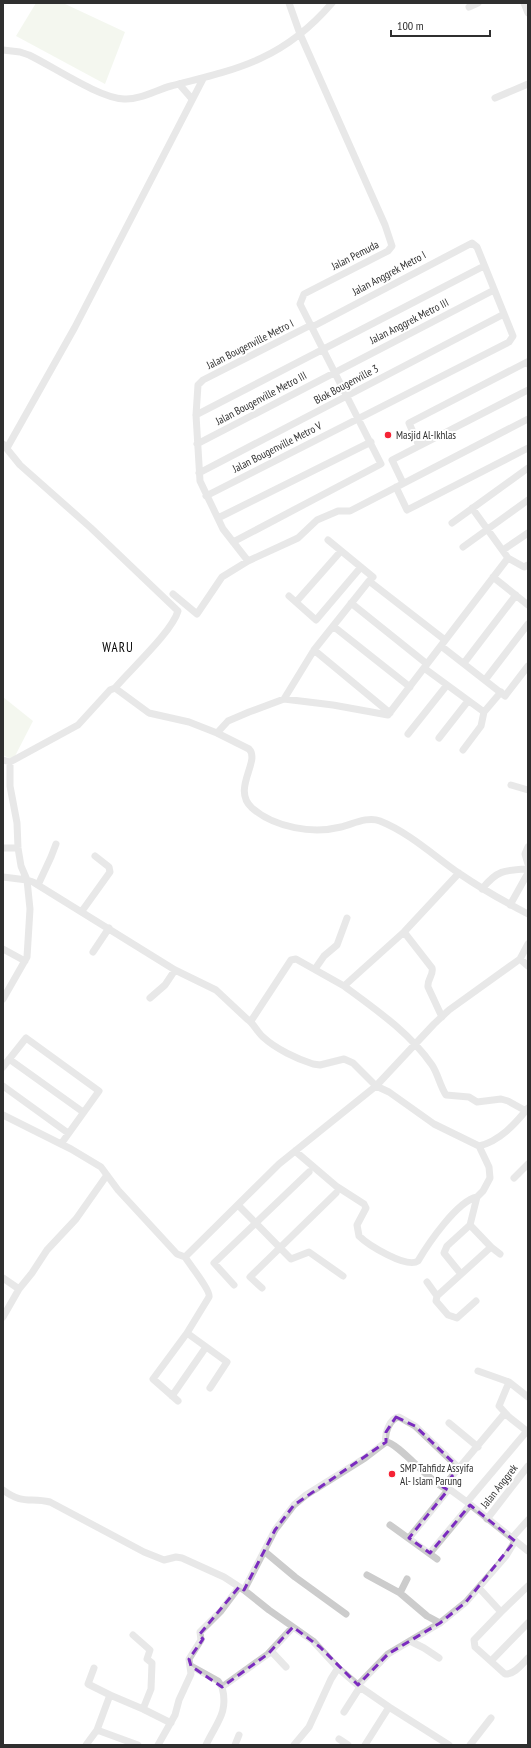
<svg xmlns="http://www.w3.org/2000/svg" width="531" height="1748" font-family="'PT Sans Narrow',sans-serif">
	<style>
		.green { fill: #e6eedc }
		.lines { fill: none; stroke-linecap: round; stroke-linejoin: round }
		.street { stroke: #ccc; stroke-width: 7 }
		.marked { fill: none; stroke: #7b2cbf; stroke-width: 3; stroke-dasharray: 8 5; stroke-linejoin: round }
		.poi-dot { fill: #f52335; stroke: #fff; stroke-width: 1.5 }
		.labels { text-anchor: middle; stroke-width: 4; stroke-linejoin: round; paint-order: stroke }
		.street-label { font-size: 11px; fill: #2f2f2f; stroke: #fff }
		.poi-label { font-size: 11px; fill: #2f2f2f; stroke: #fff; text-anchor: start }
		.quarter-label { font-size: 13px; letter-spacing: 1px; fill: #000; stroke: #fff }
	</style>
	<rect width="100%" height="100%" fill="#fff"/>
	<path class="green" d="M36,3h27l62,29 -20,52 -89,-48z
		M3,697l30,24 -20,39 -10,-5z"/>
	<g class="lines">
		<path class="street" d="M524,3l4,10
			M469,7l9,-4
			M3,50l17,2 9,3c25,12 70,43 95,44 16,1 32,-9 47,-13 68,-17 113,-27 161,-83
			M179,84l13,15
			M495,98l33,-14
			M196,415l288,-149
			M3,444l17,21 71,63 87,83c-6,21 -48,59 -63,77l-5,2 -32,35 -68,37 -7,-2
			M197,444l297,-154
			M419,446l-10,-23 118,-61 1,2
			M7,448l68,-121 128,-248
			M199,473l305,-159
			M403,483l-11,-23 136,-70
			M396,487l11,23 121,-62
			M206,496l303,-154 4,-6 -36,-89 -5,-4 -160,84
			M218,518l153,-76
			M452,523l76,-55
			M328,540l45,37 -4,4
			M233,542l148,-78 -81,-160 4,-10 84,-43 4,-5 -7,-21 -85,-191 -11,-31
			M463,547l65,-47
			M503,550l25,-17
			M508,558l16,9 4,-2
			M248,561l-25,-32 -23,-48 -4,-66 2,-30 5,-5 108,-55
			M493,577l35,28
			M173,594l24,20 25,-37 26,-16 50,-23 19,-18 21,-9h12l178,-92
			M289,596l27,24 45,-53
			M296,602l45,-51
			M351,603l76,61
			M333,626l77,61
			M441,646l64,50 23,-30
			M314,650l76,63
			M464,663l52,-68
			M424,668l60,44
			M485,680l43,-56
			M115,688l34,25 40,9 28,11 32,16c12,12 -18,40 3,59 23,20 61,26 89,19 12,-3 27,-11 39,-6 30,12 54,35 80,53 22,15 45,28 68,40
			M284,699l30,-49 55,-69 76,59
			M217,733l11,-12 21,-9 35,-13 49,6 55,10 120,-157 -36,-50
			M408,734l39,-49
			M439,738l29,-37
			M463,750l18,-24 3,-14 17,-20
			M511,785l17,5
			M528,847l-3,7 3,10
			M3,848h15
			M3,877l24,3 6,2 142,88 41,20 31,29c6,3 10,13 16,18 13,12 34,22 50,27l7,1 24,-6 9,4 23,23 13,6 45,32 45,22c21,-5 36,-22 49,-38
			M38,885l13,-28 5,-13
			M482,889c15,-19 23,-19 46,-20
			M510,905l18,-32
			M82,911l28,-39 -1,-5 -14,-11
			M404,932l28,36c2,7 -5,11 -4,19l14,30
			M3,949l22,12
			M93,952l16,-24
			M520,959l8,7
			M315,969l9,-13 13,-11 10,-27
			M344,986c31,23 65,46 88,79 6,9 8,21 14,30l23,2 8,5 24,-3 7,2 18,10
			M150,998l15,-13 10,-15
			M3,999l24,-42 3,-48 -3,-29 -6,-14 -3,-18 -1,-25 -7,-37v-24
			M251,1021l40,-61 5,-1 48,27 60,-54 55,-59
			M9,1059l74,53
			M3,1067l23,-29 73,53 -38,53
			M3,1086l65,47
			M3,1115l68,34 30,18 17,23 59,64 8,3c5,8 26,34 24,40l-22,36 -34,46 25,22
			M295,1151l41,35 28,18 2,4 -9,17 2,11c9,9 48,33 59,25 10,-17 39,-60 59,-64
			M514,1178l14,-14
			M238,1205l53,54 18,-7 34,24
			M470,1225l7,-28 6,-6 7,-13 -1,-11 -10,-21
			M185,1257l94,-93 97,-78 58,-62 15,-14 71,-51 8,-15
			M461,1274l-17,-21 3,-7 23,-21 21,22
			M3,1278l16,11
			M427,1282l10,14
			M234,1285l-20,-22 95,-91
			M262,1288l-12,-11 86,-84
			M476,1301l-19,17 -9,-3 -12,-14 1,-5 54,-49 9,7
			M3,1317l16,-28 13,-16 15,-23 29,-31 31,-44
			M187,1333l40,29 -17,26
			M478,1371l31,11 19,15
			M509,1382l-10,24 10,11 19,15
			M172,1396l34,-49
			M505,1413l-62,74 9,4 15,11 61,49
			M449,1423l29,24
			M386,1442c-2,-8 4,-24 13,-25l16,9 44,42
			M386,1442c11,0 42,38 57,45
			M3,1490c20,15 27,7 47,12l94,50 20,8 12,-3 6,1 42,19 20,13 25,20 44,31 25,27 22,19 29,20 60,38
			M467,1502l60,-71
			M487,1519l41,-53
			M390,1525l47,34
			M409,1538l39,-48
			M512,1538l16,-18
			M264,1551l31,26 51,37
			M430,1553l40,-48
			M367,1575l33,18 27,23 13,7
			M479,1588l22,24 27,-26
			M244,1590l31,-60 19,-25 12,-10 59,-37 21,-16
			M400,1593l7,-14
			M501,1612l-27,28 1,7 30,27c9,1 17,-10 23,-16
			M133,1635l17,15 -3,9 5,4 -1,26 -8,20 28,14
			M410,1641l14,7 15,10
			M271,1651l15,16
			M491,1661l37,-38
			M191,1666l27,15 4,6 46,-33 25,-27
			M94,1668l-6,16 22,11
			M358,1685l30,-31 52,-31 26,-21 40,-46 9,-15
			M344,1712l16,-25
			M97,1730l41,15
			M339,1739l9,6
			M86,1745l11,-15 13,-35 33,14
			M158,1745l17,-30 4,-15 12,-26 -2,-15 12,-19 -1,-8 21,-21 18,-24
			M206,1745c10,-22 23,-32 16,-58
			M235,1745l4,-10
			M294,1745l15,-18 22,-48 7,-11
			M365,1745l24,-38
			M470,1745l21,-27"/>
	</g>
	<path d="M0 0H531V1748H0ZM396,1417l19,9 44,42 -16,19 5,3 -39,48 21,15 40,-48 45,36 -49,61 -26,21 -52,31 -30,31 -38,-38 -27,-20 -25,27 -46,33 -31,-21 -2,-7 14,-20 -4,-4 40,-48 5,3 31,-60 19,-25 92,-63v-10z" fill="#fff" fill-opacity=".55" fill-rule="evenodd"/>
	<path class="marked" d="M396,1417l19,9 44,42 -16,19 5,3 -39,48 21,15 40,-48 45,36 -49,61 -26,21 -52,31 -30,31 -38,-38 -27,-20 -25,27 -46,33 -31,-21 -2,-7 14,-20 -4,-4 40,-48 5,3 31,-60 19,-25 92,-63v-10z"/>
	<g class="poi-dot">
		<circle cx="388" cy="435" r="4"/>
		<circle cx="392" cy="1474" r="4"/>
	</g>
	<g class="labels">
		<g class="street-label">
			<text transform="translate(355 255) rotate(-27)" y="4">Jalan Pemuda</text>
			<text transform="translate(389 273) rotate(-28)" y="4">Jalan Anggrek Metro I</text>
			<text transform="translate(409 321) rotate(-27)" y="4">Jalan Anggrek Metro III</text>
			<text transform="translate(250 344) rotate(-27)" y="4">Jalan Bougenville Metro I</text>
			<text transform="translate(346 384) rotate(-28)" y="4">Blok Bougenville 3</text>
			<text transform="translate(261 398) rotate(-28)" y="4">Jalan Bougenville Metro III</text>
			<text transform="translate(277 447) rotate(-27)" y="4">Jalan Bougenville Metro V</text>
			<text transform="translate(499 1486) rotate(-52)" y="4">Jalan Anggrek</text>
		</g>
		<g class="poi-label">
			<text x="396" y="439">Masjid Al-Ikhlas</text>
			<text x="400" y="1472">SMP Tahfidz Assyifa<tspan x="400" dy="13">Al- Islam Parung</tspan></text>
		</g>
		<g class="quarter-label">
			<text x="118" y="652">WARU</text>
		</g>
	</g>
	<rect width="531" height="1748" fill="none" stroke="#2f2f2f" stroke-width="8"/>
	<path d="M391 30v6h99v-6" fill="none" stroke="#2f2f2f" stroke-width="2"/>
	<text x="397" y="30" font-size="12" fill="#2f2f2f" stroke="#ffffff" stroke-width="3" paint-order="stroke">100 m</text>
</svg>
